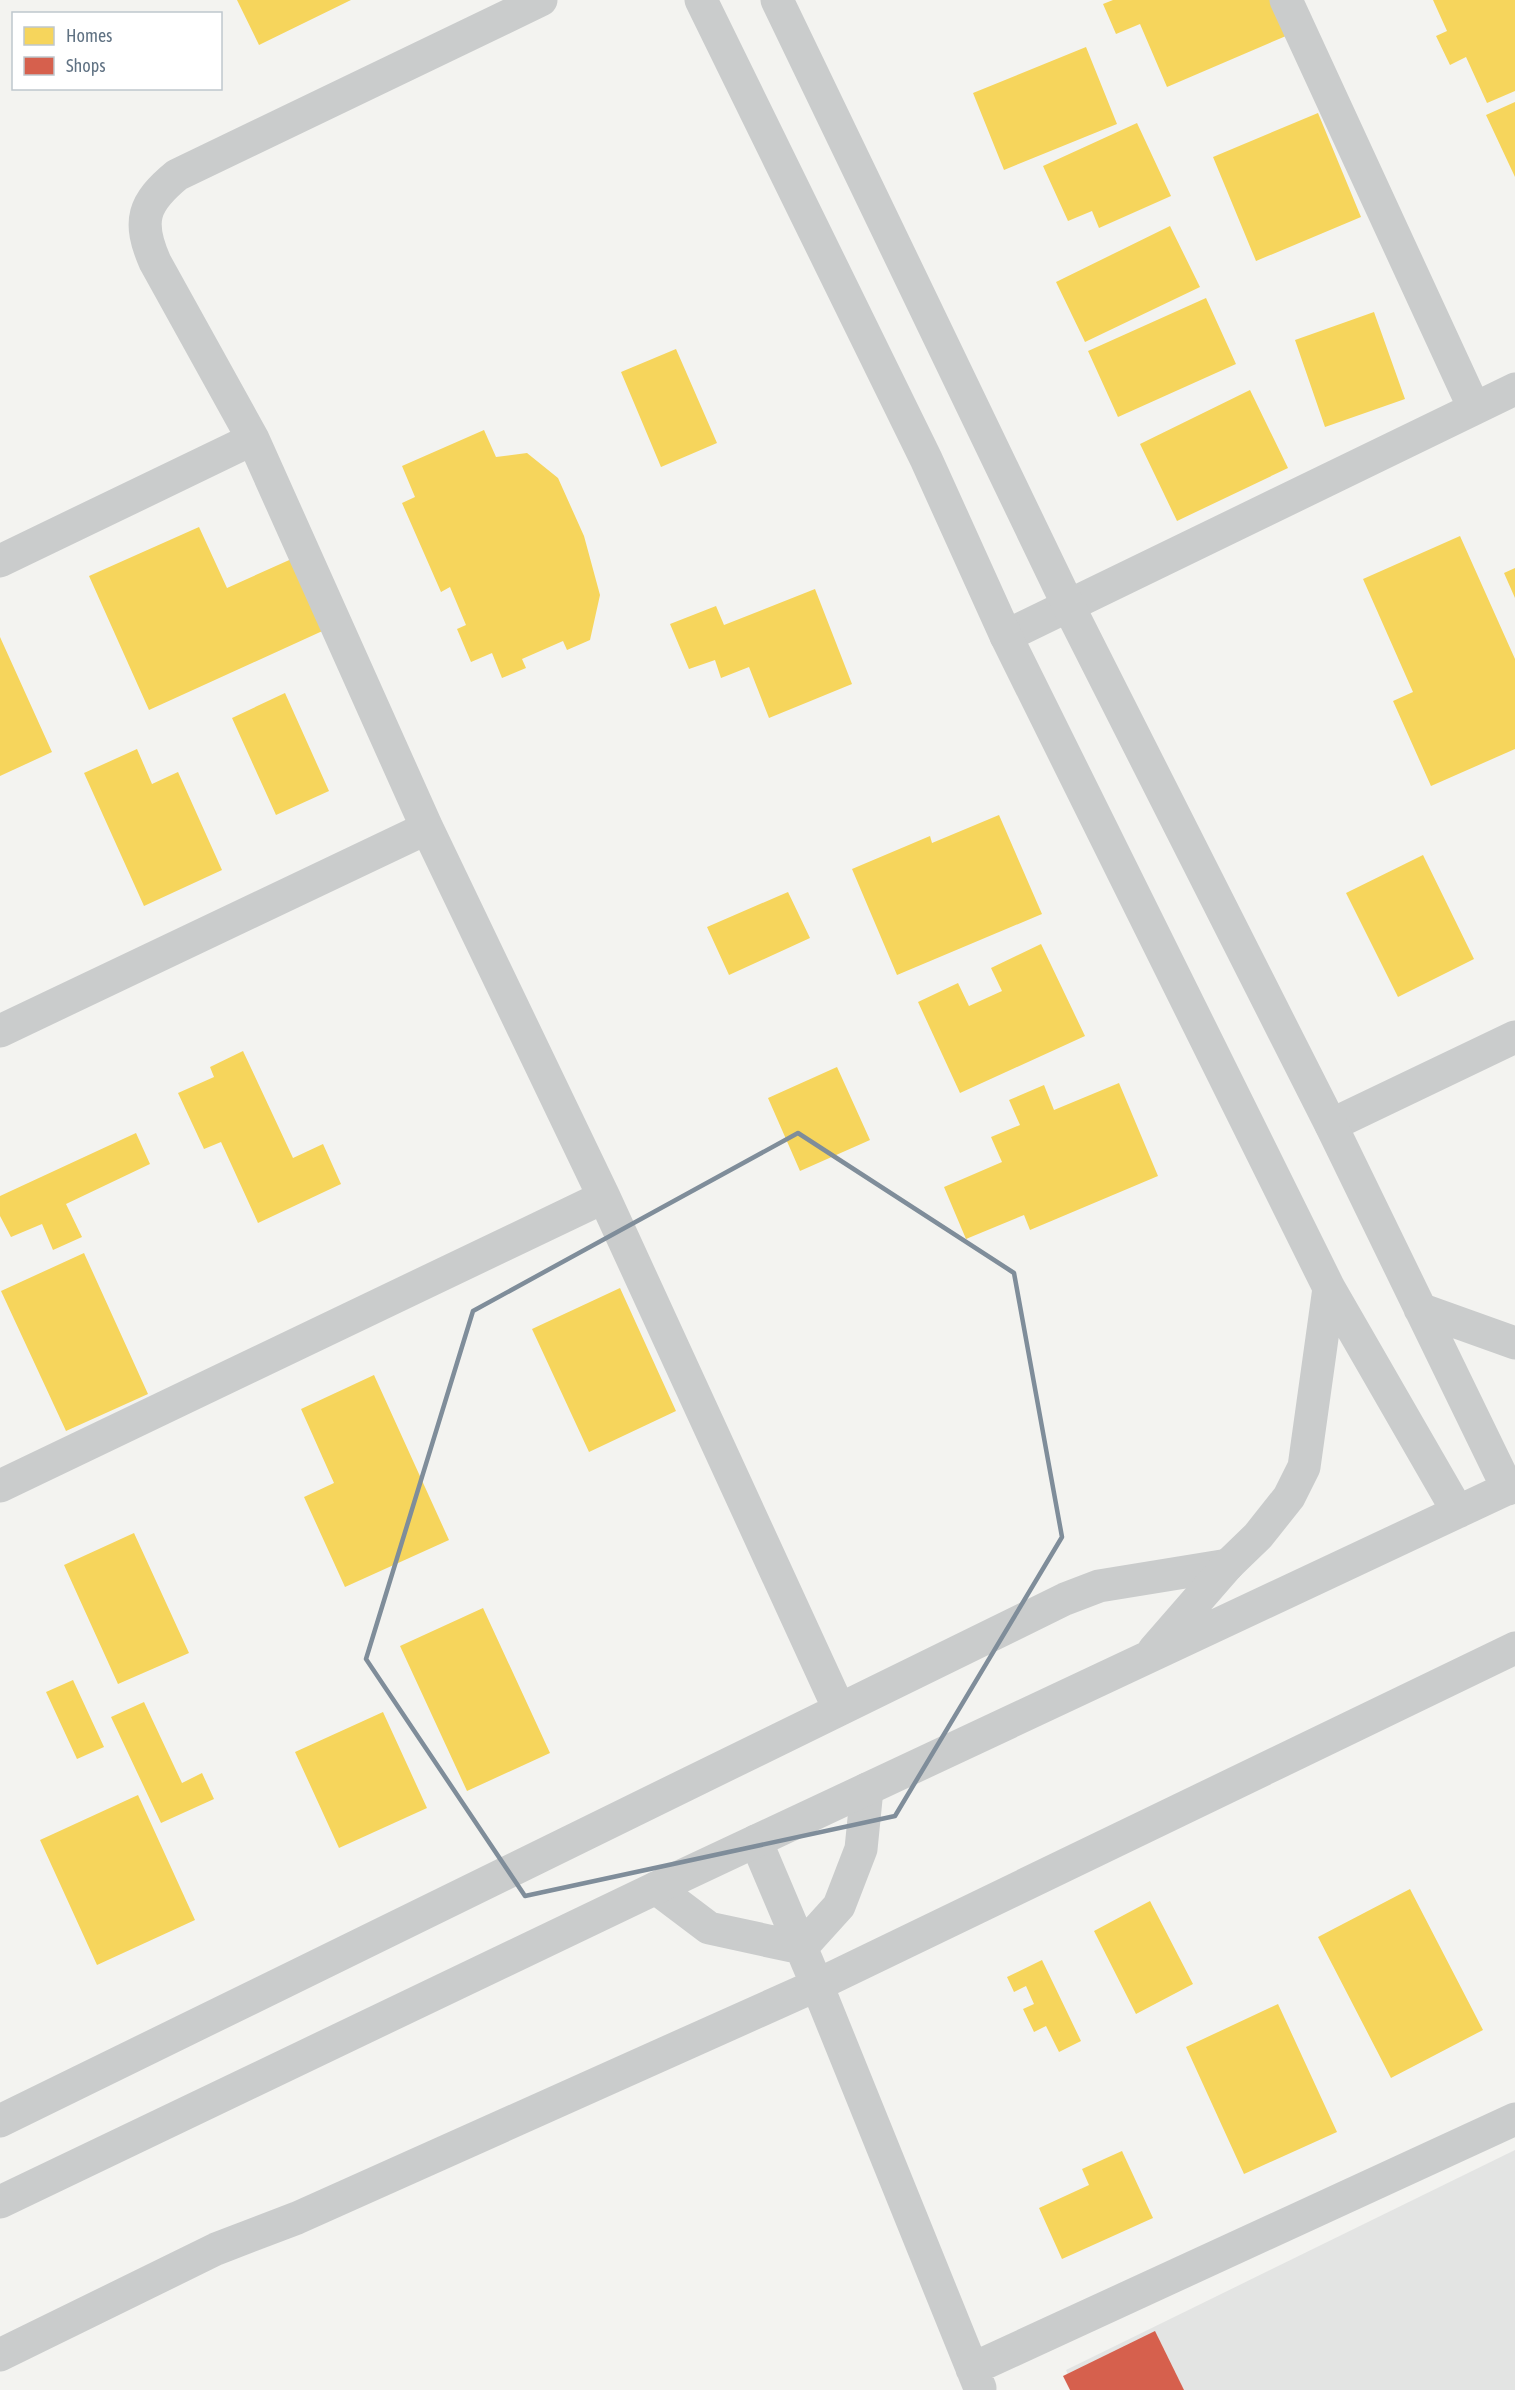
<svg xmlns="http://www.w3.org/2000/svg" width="1515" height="2390" font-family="'Asap Condensed',sans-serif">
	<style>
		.built { fill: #e3e4e3 }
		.homes { fill: #f6d55c }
		.shops { fill: #d6604d }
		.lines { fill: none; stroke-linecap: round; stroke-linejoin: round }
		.minor { stroke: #cacccc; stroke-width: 33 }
		.tertiary { stroke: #cacccc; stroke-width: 33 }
		.marked { fill: none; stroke: #7f8d9a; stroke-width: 4.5; stroke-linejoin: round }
	</style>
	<rect width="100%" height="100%" fill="#f3f3f0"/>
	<path class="built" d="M1515,2150v240h-441l-8,-20z"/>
	<path class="homes" d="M237,0h114l-92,45z
		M1113,0h157l16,36 -119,51 -27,-63 -24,10 -13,-30z
		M1433,0h82v91l-28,12 -21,-46 -16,8 -14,-29 11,-5z
		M1086,47l31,77 -113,46 -31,-77z
		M1515,102v75l-29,-62z
		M1318,113l43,104 -105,44 -43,-104z
		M1137,123l34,73 -72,32 -7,-17 -24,10 -25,-55z
		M1170,226l30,61 -115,55 -29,-60z
		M1206,298l30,66 -118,53 -30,-66z
		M1374,312l31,87 -80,28 -30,-87z
		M676,349l41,94 -56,24 -40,-95z
		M1250,390l38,78 -111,53 -37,-77z
		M484,430l12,27 31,-4 31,25 26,58 16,59 -10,45 -23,10 -4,-9 -41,18 4,9 -24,10 -10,-25 -21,9 -14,-33 9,-4 -16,-38 -9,5 -39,-89 13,-6 -13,-31z
		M199,527l28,61 69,-31 33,71 -180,82 -60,-134z
		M1460,536l55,123v90l-84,37 -38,-85 20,-9 -50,-113z
		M1515,568v30l-11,-25z
		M815,589l37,95 -83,34 -20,-51 -28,11 -6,-18 -26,9 -19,-45 46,-18 8,19z
		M0,637l52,115 -52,24z
		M285,693l44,98 -53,24 -44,-97z
		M137,749l15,35 26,-12 44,98 -78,36 -60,-133z
		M999,815l43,99 -145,61 -45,-106 78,-33 2,7z
		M1423,855l51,104 -76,38 -52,-104z
		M788,892l22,46 -81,37 -22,-48z
		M1041,944l44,92 -125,57 -42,-91 40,-19 11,23 33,-15 -11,-23z
		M243,1051l50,107 30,-14 18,40 -83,39 -37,-81 -17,7 -26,-56 36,-16 -4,-10z
		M837,1067l33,73 -70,31 -32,-73z
		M1119,1083l39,93 -128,54 -6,-15 -58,24 -22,-52 58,-25 -11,-25 29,-12 -11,-25 35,-15 10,25z
		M136,1133l14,31 -84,40 16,33 -29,13 -11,-26 -31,13 -11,-21v-20z
		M84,1253l64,141 -82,37 -65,-140z
		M620,1288l56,123 -87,41 -57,-123z
		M374,1375l75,165 -104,47 -41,-90 30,-14 -33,-74z
		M134,1533l55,120 -71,31 -54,-119z
		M483,1608l67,145 -83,38 -67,-145z
		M73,1680l31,67 -27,12 -31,-67z
		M144,1702l38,81 20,-10 12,26 -53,24 -50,-106z
		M383,1712l44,96 -88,40 -44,-96z
		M138,1795l57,125 -98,45 -57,-125z
		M1410,1889l73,141 -92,48 -73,-141z
		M1150,1901l43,83 -57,30 -42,-83z
		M1042,1960l39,81 -22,11 -13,-26 -12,6 -11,-23 11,-5 -8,-18 -12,6 -7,-15z
		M1278,2004l59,128 -93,42 -58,-127z
		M1122,2151l31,67 -91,41 -23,-51 50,-23 -7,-16z"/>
	<path class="shops" d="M1155,2331l29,59h-114l-7,-14z"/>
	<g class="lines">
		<path class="minor" d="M541,0l-364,175c-34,28 -40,46 -22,87l98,177 174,389 177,369 235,512
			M1286,0l188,408
			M0,561l253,-122
			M1006,636l509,-247
			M0,1031l427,-203
			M1331,1125l184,-88
			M0,1486l604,-289
			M756,1841l61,144 163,403
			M656,1888l53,40 92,20 38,-42 22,-57 6,-60
			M0,2121l1065,-522 34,-13 129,-21
			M0,2355l216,-106 81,-31 520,-233 698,-337
			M972,2369l543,-250"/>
		<path class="tertiary" d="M701,0l225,459 80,177 323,652 129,224
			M777,0l292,607 262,518 177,364
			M1420,1309l95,34
			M1154,1650l74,-85 30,-29 31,-39 15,-30 25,-179
			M0,2202l656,-314 859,-403"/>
	</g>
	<path class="marked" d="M798,1133l216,140 48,264 -167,279 -370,80 -159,-237 107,-348z"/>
	<rect x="12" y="12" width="210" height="78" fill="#ffffff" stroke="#bfc7cd" stroke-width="1.5"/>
	<rect x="24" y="27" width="30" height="18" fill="#f6d55c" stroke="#bfc7cd" stroke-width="1.5"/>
	<text x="66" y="42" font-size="18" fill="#607283">Homes</text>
	<rect x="24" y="57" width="30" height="18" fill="#d6604d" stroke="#bfc7cd" stroke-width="1.5"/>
	<text x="66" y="72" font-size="18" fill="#607283">Shops</text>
</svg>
